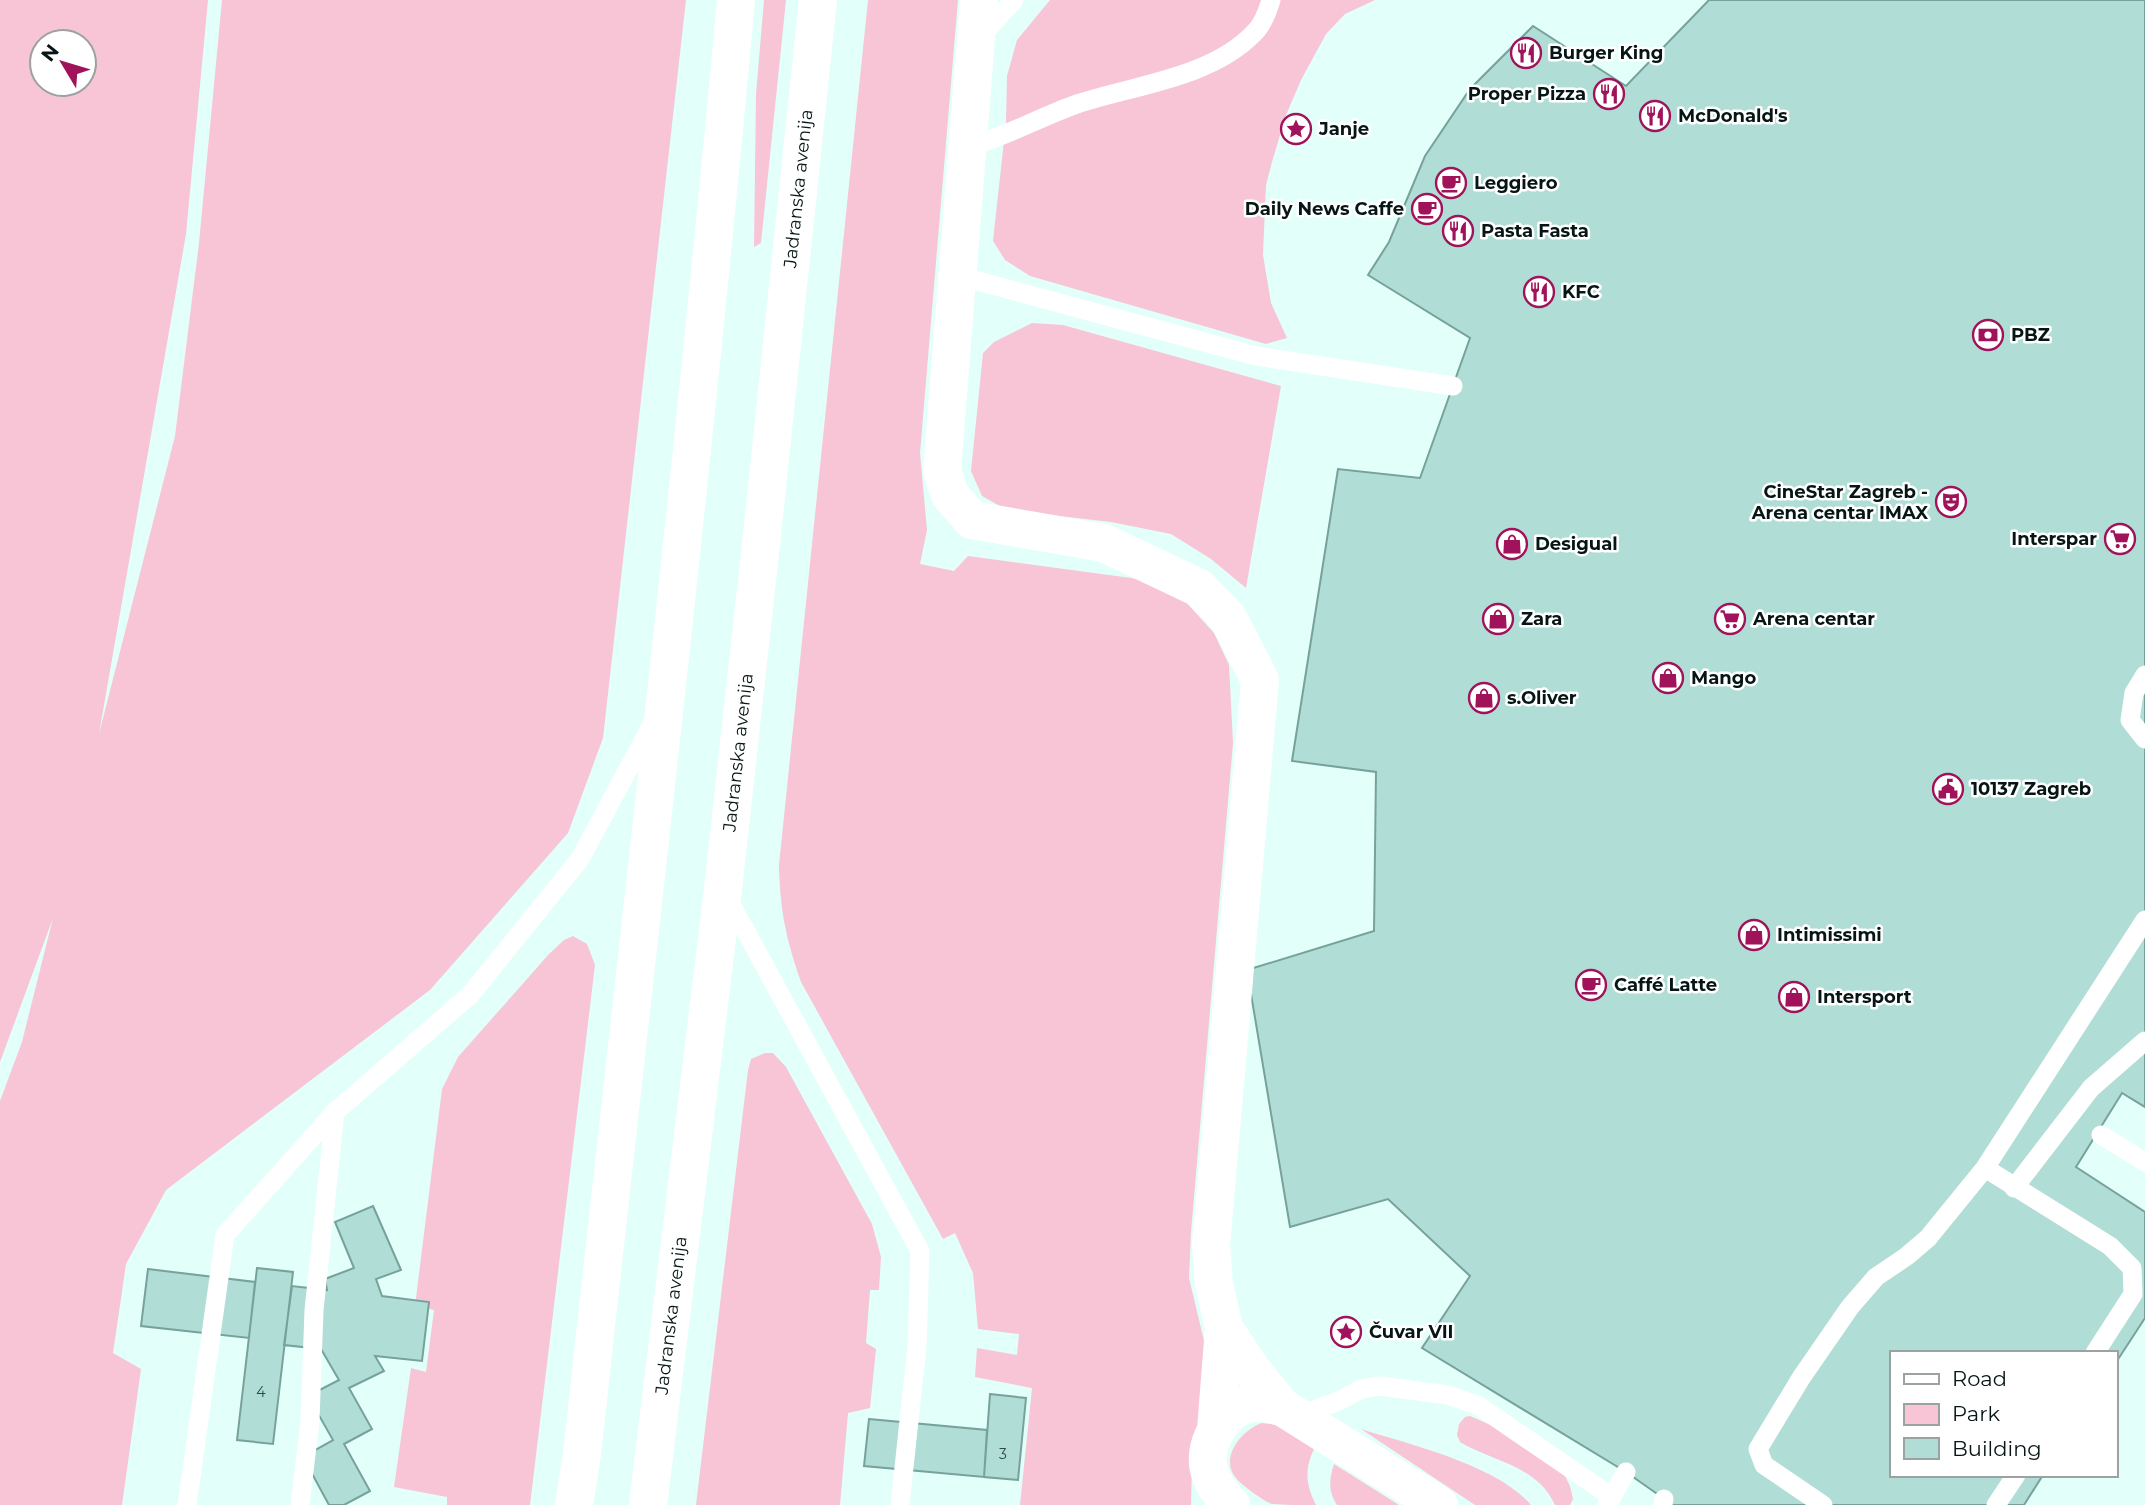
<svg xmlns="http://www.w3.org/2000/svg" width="2145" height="1505" font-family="Montserrat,sans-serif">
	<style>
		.green { fill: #f7c5d5; fill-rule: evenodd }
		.building { fill: #b0ddd6; stroke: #76a29b; stroke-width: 2 }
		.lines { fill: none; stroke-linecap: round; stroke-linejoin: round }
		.lane { stroke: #fff; stroke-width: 19 }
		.street { stroke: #fff; stroke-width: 38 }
		.secondary { stroke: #fff; stroke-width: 38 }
		.labels { text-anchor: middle; stroke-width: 5; stroke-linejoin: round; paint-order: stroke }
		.number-label { font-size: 14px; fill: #304844 }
		.poi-label { font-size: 18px; font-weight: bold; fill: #051614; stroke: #fff; text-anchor: start }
		.street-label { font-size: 18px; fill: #051614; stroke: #fff }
	</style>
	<rect width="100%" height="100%" fill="#e3fffa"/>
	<path class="green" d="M0,0h208l-22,234 -87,500 76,-298 24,-193 23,-243h464l-83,738 -35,95 -138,157 -264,200 -40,74 -13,89 28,16 -19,136h-122v-404l22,-59 31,-124 -53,144zM42,42h42v42h-42z
		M764,0h22l-25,243 -7,4 2,-153z
		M868,0h90l-38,453 7,77 -7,34 34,7 14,-15 178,24 38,20 30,33 15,32 4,78 -42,489 -2,46 16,67 5,31 -18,87 -1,42h-171l12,-117 -57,-11 2,-29 40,7 2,-21 -41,-5 -5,-56 -18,-40 -12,6 -142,-257c-15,-43 -21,-72 -22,-117z
		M1050,0h325l-30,14 -19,20 -25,46 -15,35 -14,47 -6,23 -3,70 8,48 16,35 -21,6 -236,-68 -25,-16 -12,-19 13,-119 1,-46 10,-36z
		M1032,323l31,2 218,61 -35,202 -35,-29 -40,-25 -60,-12 -104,-12 -25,-14 -11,-25 12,-118 11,-11z
		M573,936l14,8 8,21 -65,540h-83v-8l-53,-10 17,-119 15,4 8,-62 -19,-4 27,-217 16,-32 91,-103 15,-14z
		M765,1053h8l13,14 86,157 9,33 -2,33h-9l-4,53 10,6 -6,59 -22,5 -8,92h-144l52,-435 3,-11z
		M1470,1416l32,14 62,44 6,12 3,13 -3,6h-15c-18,-40 -62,-43 -95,-63l-3,-7 2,-11 6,-7z
		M1262,1423l16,2 36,24c-10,21 -8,36 2,56 -13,0 -33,0 -44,-1 -9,-3 -35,-22 -39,-30 -11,-21 11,-45 29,-51z
		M1361,1429c50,16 136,36 170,76h-56z
		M1334,1464l65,41h-62c-9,-14 -8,-25 -3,-41z"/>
	<path class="building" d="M1709,0h436v1107l-23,-14 -46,74 69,45v106l-30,46v-11h-224v122h152l-19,30h-351l-47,-33 -204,-124 48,-72 -82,-77 -98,28 -43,-257 127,-39 2,-159 -84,-11 46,-292 82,9 50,-140 -102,-63 21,-33 36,-86 45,-67 63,-63 93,60z
		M373,1206l28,64 -25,9 6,17 47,6 -7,59 -47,-5 9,15 -35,17 23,41 -28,15 26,47 -26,14h-15l-26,-48 30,-17 -25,-44 31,-16 -18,-31 -37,-4 8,-59 35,4 -2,-11 29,-11 -19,-46z
		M257,1268l36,4 -20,172 -36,-4z
		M148,1269l107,13 -6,56 -108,-12z
		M990,1394l36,4 -8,82 -34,-3z
		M869,1419l118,11 -3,47 -120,-11z"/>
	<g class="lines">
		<path class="lane" d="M981,36l33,-36
			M967,147c39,-10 73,-30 110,-43 57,-19 134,-26 177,-71 8,-7 14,-23 17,-33
			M959,276l297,80 197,30
			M2145,675l-11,18 -4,27 15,19
			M726,895l194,356 -3,95 -17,159
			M2101,1135l44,27
			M1985,1168l125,78 22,22 1,26 -38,59
			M2014,1188l77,-100 54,-47
			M1298,1416l41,-15 22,-12 19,-3 68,9 31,11 133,91
			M187,1505l38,-270 110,-123
			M300,1505l10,-84 4,-111 21,-198 135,-117 110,-136 74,-138
			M1607,1505l19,-33
			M1663,1505l1,-6
			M1823,1505l-59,-40 -6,-16 43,-71 49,-71 26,-30 31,-21 21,-18 57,-70 160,-248
			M1996,1505l20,-30"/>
		<path class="street" d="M979,0l-37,471 8,24 22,25 132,23 95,45 29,30 32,62 -49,565 3,40 10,43 -8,101
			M1224,1328l27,41 31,38
			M1231,1505c-9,-10 -17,-19 -21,-32 -9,-25 10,-59 34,-68 12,-5 26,-1 38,2l157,98"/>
		<g class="secondary">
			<path d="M574,1505l8,-51c53,-485 110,-969 154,-1454"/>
			<path id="s1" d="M648,1505l75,-616 37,-335 58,-554"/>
		</g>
	</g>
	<defs>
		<g id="restaurant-ring" transform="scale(1.575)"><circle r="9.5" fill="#fff" stroke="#a0125a" stroke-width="1.5"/><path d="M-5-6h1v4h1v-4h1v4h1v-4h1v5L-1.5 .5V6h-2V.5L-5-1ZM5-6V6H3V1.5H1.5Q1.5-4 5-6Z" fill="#a0125a"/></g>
		<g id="sight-ring" transform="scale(1.575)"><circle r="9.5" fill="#fff" stroke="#a0125a" stroke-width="1.5"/><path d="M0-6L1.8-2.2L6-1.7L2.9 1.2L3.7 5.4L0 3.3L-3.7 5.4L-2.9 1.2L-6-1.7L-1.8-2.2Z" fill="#a0125a"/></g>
		<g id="cafe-ring" transform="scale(1.575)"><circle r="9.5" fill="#fff" stroke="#a0125a" stroke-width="1.5"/><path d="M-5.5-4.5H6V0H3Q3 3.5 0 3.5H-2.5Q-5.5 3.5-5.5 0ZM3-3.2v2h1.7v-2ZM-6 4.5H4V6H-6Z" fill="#a0125a"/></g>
		<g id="bank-ring" transform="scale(1.575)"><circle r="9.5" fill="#fff" stroke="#a0125a" stroke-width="1.5"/><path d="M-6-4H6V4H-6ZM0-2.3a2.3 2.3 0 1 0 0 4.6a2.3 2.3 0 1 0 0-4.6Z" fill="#a0125a"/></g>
		<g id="theatre-ring" transform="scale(1.575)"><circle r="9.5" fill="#fff" stroke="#a0125a" stroke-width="1.5"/><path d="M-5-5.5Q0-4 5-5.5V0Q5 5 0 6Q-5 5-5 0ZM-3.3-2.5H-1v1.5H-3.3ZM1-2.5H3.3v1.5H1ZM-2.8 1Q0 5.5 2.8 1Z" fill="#a0125a"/></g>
		<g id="supermarket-ring" transform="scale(1.575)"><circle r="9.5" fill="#fff" stroke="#a0125a" stroke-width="1.5"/><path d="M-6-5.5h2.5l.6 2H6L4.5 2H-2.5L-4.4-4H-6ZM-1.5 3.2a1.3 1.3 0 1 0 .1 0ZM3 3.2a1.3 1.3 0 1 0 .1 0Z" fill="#a0125a"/></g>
		<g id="shop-ring" transform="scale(1.575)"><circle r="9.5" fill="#fff" stroke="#a0125a" stroke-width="1.5"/><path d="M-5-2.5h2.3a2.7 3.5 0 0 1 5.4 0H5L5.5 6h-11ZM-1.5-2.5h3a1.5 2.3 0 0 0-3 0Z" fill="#a0125a"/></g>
		<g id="civic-ring" transform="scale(1.575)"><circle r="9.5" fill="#fff" stroke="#a0125a" stroke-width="1.5"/><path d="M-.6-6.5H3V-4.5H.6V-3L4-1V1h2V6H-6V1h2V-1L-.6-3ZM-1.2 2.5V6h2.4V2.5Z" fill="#a0125a"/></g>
	</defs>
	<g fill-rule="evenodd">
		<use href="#restaurant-ring" x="1526" y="53"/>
		<use href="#restaurant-ring" x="1609" y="94"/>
		<use href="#restaurant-ring" x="1655" y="116"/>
		<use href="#sight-ring" x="1296" y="129"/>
		<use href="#cafe-ring" x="1451" y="183"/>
		<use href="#cafe-ring" x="1427" y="209"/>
		<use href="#restaurant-ring" x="1458" y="231"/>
		<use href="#restaurant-ring" x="1539" y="292"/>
		<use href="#bank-ring" x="1988" y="335"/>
		<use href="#theatre-ring" x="1951" y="502"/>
		<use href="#supermarket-ring" x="2120" y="539"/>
		<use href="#shop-ring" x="1512" y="544"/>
		<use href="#shop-ring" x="1498" y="619"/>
		<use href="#supermarket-ring" x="1730" y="619"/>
		<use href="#shop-ring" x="1668" y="678"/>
		<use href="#shop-ring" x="1484" y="698"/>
		<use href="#civic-ring" x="1948" y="789"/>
		<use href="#shop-ring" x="1754" y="935"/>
		<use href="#cafe-ring" x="1591" y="985"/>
		<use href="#shop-ring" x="1794" y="997"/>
		<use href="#sight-ring" x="1346" y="1332"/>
	</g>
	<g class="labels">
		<g class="number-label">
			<text x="261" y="1397">4</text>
			<text x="1003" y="1459">3</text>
		</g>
		<g class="poi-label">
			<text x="1549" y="59">Burger King</text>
			<text x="1586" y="100" text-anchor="end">Proper Pizza</text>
			<text x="1678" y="122">McDonald's</text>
			<text x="1319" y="135">Janje</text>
			<text x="1474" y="189">Leggiero</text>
			<text x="1404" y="215" text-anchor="end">Daily News Caffe</text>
			<text x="1481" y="237">Pasta Fasta</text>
			<text x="1562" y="298">KFC</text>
			<text x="2011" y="341">PBZ</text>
			<text x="1928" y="498" text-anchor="end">CineStar Zagreb -<tspan x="1928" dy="21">Arena centar IMAX</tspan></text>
			<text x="2097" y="545" text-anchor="end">Interspar</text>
			<text x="1535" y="550">Desigual</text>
			<text x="1521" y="625">Zara</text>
			<text x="1753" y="625">Arena centar</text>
			<text x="1691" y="684">Mango</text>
			<text x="1507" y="704">s.Oliver</text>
			<text x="1971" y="795">10137 Zagreb</text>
			<text x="1777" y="941">Intimissimi</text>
			<text x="1614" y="991">Caffé Latte</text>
			<text x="1817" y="1003">Intersport</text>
			<text x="1369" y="1338">Čuvar VII</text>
		</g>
		<g class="street-label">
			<text dy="6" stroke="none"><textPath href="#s1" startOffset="1325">Jadranska avenija</textPath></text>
			<text dy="6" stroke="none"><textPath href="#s1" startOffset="758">Jadranska avenija</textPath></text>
			<text dy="6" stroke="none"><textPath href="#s1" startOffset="191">Jadranska avenija</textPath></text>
		</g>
	</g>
	<rect x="1890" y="1351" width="228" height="126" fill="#ffffff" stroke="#9ba2a1" stroke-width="2"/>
	<rect x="1904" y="1374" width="35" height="10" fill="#ffffff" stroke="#9ba2a1" stroke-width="2"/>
	<text x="1952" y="1386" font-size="21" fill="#051614">Road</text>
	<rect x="1904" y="1404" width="35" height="21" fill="#f7c5d5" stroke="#9ba2a1" stroke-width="2"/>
	<text x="1952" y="1421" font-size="21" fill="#051614">Park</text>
	<rect x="1904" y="1438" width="35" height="21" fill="#b0ddd6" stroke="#9ba2a1" stroke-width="2"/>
	<text x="1952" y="1456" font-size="21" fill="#051614">Building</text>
	<g transform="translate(63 63) rotate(308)"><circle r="33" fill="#ffffff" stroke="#9ba2a1" stroke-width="2"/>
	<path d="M0-5L12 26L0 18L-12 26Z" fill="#a0125a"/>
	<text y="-10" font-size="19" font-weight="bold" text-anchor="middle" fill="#051614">N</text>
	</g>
</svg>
